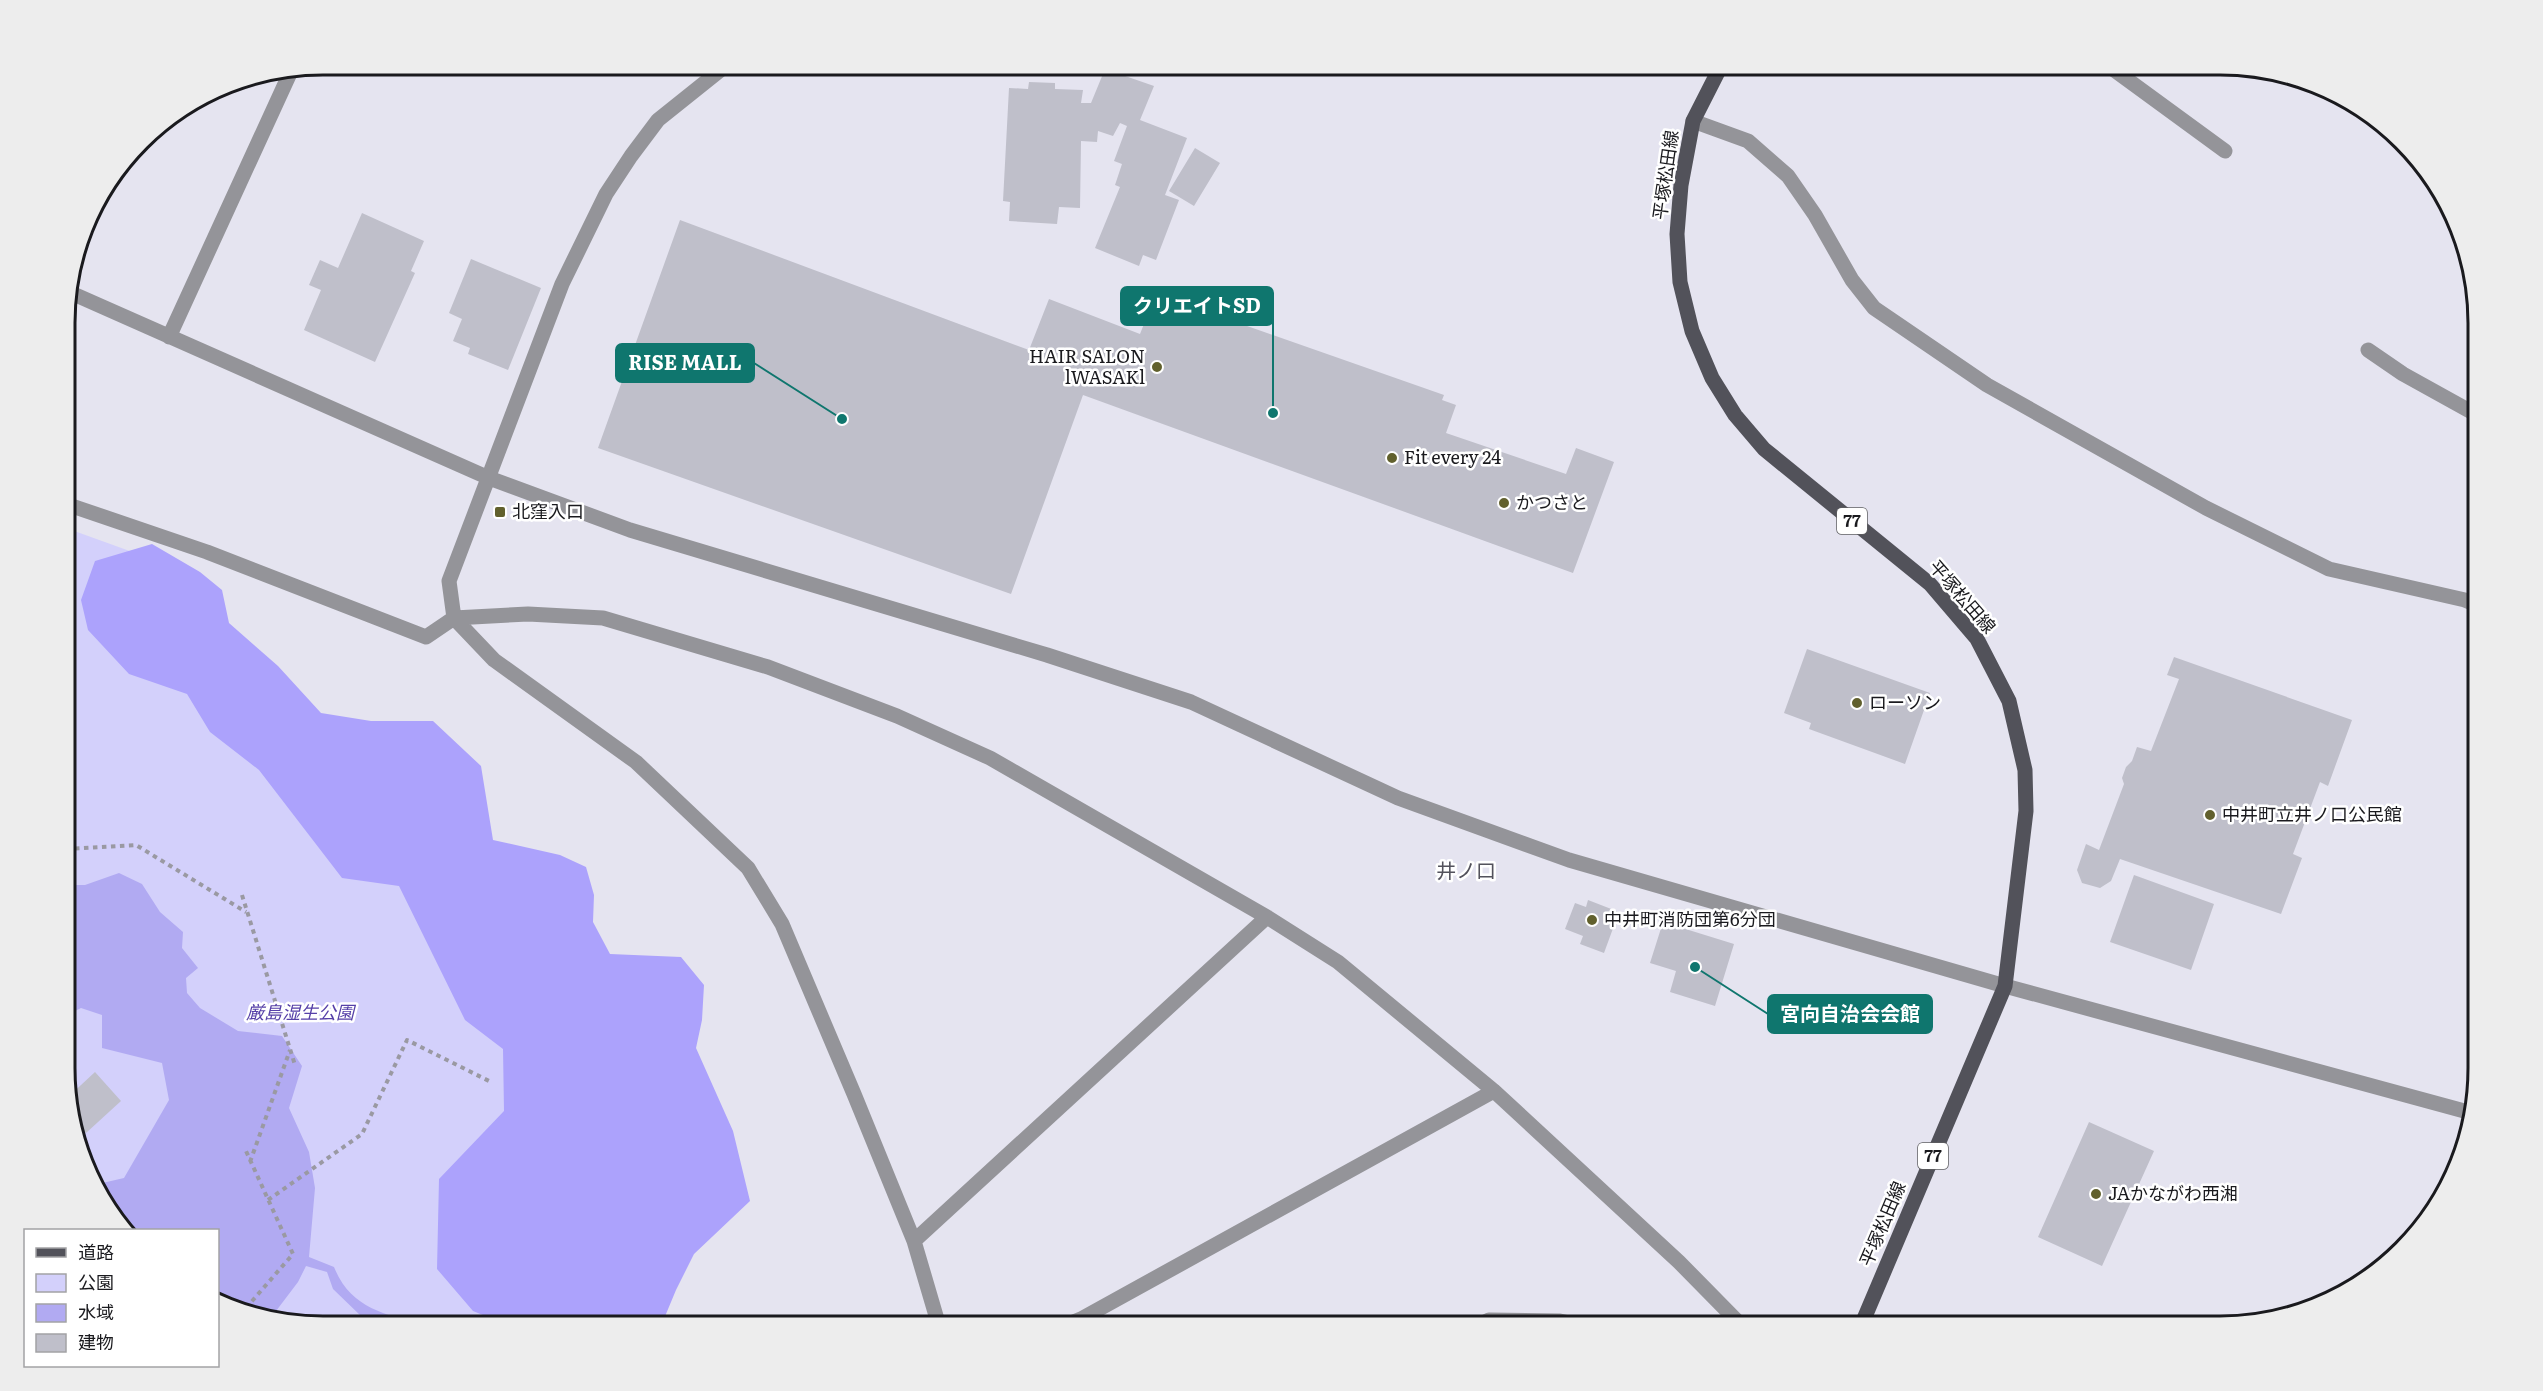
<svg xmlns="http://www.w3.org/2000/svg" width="2543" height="1391" font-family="Literata,'Noto Sans JP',serif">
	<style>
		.green { fill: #d3d0fb }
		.forest { fill: #aca2fc }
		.water { fill: #b1aaf2 }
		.building { fill: #bfbfca }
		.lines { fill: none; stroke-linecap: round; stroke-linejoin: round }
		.path { stroke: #9a99a2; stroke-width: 4; stroke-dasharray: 4.5 4.5; stroke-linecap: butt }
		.minor { stroke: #949499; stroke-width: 15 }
		.major { stroke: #52525a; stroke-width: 15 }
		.poi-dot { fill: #61602d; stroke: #fff; stroke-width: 2 }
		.labels { text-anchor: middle; stroke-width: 5; stroke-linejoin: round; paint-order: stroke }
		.shield { fill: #fff; stroke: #5f5f62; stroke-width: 1.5 }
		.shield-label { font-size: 16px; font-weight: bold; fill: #1a1a1e }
		.street-label { font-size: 18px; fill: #1a1a1e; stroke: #fff }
		.poi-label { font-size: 18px; fill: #1a1a1e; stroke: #fff; text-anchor: start }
		.park-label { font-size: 18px; font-style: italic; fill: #5640a8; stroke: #fff }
		.neighbourhood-label { font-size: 20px; fill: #53525c; stroke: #fff }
		.rim { fill: none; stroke: #1a1a1e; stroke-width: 3 }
		.leader { fill: none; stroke: #0f766e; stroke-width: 2 }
		.callout-dot { fill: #0f766e; stroke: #fff; stroke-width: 2 }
		.callout { fill: #0f766e; stroke: #0f766e; stroke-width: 2 }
		.callout-label { font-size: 20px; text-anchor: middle; font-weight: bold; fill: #fff }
	</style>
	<rect width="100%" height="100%" fill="#e5e4f0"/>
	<path class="green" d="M66,528l108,39 63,92 246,205 162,462h-322l-105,-24v-72h-93l-17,-18 -41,-110z"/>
	<path class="forest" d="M152,544l48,28 22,18 7,33 49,43 43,47 50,8h62l48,45 12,74 67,15 26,12 8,28 -1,27 17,32 71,3 23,28 -2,35 -6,28 37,83 17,70 -56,53 -18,36 -15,36h-151l-37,-15 -36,-42 2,-90 65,-68 -1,-62 -38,-29 -66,-134 -57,-8 -83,-108 -49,-38 -23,-38 -58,-20 -41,-44 -7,-30 14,-39z"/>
	<path class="water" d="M119,873l23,11 18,28 23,20 -1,16 16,20 -12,10 1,15 13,15 38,23 44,5 20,30 -13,42 20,44 6,36 -6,69 25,10c17,42 50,46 89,59h-32l-29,-9 -29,-28 -6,-17 -21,-6 -8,16 -25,33 -55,-13v-72h-93l-17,-18 -10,-28 26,-6 45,-78 -7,-37 -60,-15v-33l-21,-7 -14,7 -1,-130h19z"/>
	<path class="building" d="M1105,69l49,17 -14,34 47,18 -22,57 14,5 -23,60 -13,-5 -4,11 -44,-18 25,-61 -5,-2 7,-21 -8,-3 13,-35 -7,-3 -7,13 -15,-5 -1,11 -16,-1 -1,67 -21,-1 -2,17 -48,-3 1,-19 -7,-1 6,-113 19,1 1,-7 26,1v6l28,1 -2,13h10z
		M1195,148l25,15 -26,43 -25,-15z
		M362,213l62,28 -13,30 4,2 -40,89 -71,-32 17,-40 -12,-5 11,-25 18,8z
		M680,220l349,130 20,-51 91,35 16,-40 288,101 -2,5 14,5 -10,28 120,41 10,-26 38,14 -41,111 -490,-178 -72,199 -413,-146z
		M471,259l70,29 -33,82 -40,-16 2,-6 -17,-7 9,-22 -13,-6z
		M1807,649l123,44 -25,71 -96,-35 2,-6 -27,-10z
		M2174,657l178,63 -24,66 -8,-4 -27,72 9,4 -21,56 -161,-55 -9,22 -11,7 -18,-5 -5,-13 9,-26 13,6 25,-66 -2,-6 4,-11 6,-6 5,-14 14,4 28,-72 -12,-4z
		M2134,875l80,29 -23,66 -81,-28z
		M1588,900l31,12 -15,41 -24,-9 3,-8 -18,-7 10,-26 11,4z
		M1663,922l71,22 -19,62 -45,-14 6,-21 -26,-8z
		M95,1072l26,29 -35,32 -13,-14 -6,-21z
		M2089,1122l65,29 -52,115 -64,-29z"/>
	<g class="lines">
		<path class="path" d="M66,849l70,-4 110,67
			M242,895l53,170
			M250,1162l40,-112
			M268,1200l94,-66 45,-94 84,42
			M246,1308l47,-54 -47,-103"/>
		<path class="minor" d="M728,64l-70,56 -27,36 -25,38 -44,90 -113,297 5,37 40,42 142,102 112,106 34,56 72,170 60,147 25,85
			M2106,64l119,87
			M1693,121l55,20 40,35 27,39 37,65 22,28 113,77 219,123 123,61 136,31 12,5
			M69,292l420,186 141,52 417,125 144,47 207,96 171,62 436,126 463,126
			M169,337l122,-266
			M2368,350l35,24 74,41
			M66,504l141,48 219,85 28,-19 74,-4 75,4 165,49 129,49 93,42 277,159 71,45 156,129 185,171 63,64
			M914,1241l353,-324
			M1064,1326l17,-7 413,-228
			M1477,1326l12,-6 71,1 23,5"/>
		<path class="major" d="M1722,64l-29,57 -12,64 -4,49 3,48 12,49 20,47 23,37 29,34 166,135 47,55 32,62 16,69 1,41 -21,175 -144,340"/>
	</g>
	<g class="poi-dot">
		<circle cx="1157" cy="367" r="6"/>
		<circle cx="1392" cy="458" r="6"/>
		<circle cx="1504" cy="503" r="6"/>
		<rect x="494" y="506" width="12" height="12" rx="3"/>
		<circle cx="1857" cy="703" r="6"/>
		<circle cx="2210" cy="815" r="6"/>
		<circle cx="1592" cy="920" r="6"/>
		<circle cx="2096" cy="1194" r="6"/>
	</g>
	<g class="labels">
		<g class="shield">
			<rect x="1837" y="508" width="30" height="26" rx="4.5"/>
			<rect x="1918" y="1143" width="30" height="26" rx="4.5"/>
		</g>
		<g class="shield-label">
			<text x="1852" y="527">77</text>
			<text x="1933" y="1162">77</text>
		</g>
		<g class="street-label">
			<text transform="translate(1666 175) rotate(-82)" y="6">平塚松田線</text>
			<text transform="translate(1962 597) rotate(49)" y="6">平塚松田線</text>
			<text transform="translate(1883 1224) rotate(-67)" y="6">平塚松田線</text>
		</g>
		<g class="poi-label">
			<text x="1145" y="363" text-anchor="end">HAIR SALON<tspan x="1145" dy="21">lWASAKl</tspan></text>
			<text x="1404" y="464">Fit every 24</text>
			<text x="1516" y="509">かつさと</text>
			<text x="512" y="518">北窪入口</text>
			<text x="1869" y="709">ローソン</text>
			<text x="2222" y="821">中井町立井ノ口公民館</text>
			<text x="1604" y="926">中井町消防団第6分団</text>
			<text x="2108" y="1200">JAかながわ西湘</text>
		</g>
		<g class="park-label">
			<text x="300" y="1019">厳島湿生公園</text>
		</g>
		<g class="neighbourhood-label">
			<text x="1466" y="878">井ノ口</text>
		</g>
	</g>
	<path d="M0 0H2543V1391H0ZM323 75H2220A248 248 0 0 1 2468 323V1068A248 248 0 0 1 2220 1316H323A248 248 0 0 1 75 1068V323A248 248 0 0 1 323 75Z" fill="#ededed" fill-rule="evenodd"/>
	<path class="rim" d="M323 75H2220A248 248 0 0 1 2468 323V1068A248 248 0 0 1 2220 1316H323A248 248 0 0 1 75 1068V323A248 248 0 0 1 323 75Z"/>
	<path class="leader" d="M1273 413L1273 306M842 419L754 363M1695 967L1768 1014"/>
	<g class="callout-dot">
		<circle cx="1273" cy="413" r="6"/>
		<circle cx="842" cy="419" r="6"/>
		<circle cx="1695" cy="967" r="6"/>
	</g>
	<g class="callout">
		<rect x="1121" y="287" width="152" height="38" rx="6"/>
		<rect x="616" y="344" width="138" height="38" rx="6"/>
		<rect x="1768" y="995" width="164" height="38" rx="6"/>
	</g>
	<g class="callout-label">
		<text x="1197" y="313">クリエイトSD</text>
		<text x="685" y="370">RISE MALL</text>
		<text x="1850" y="1021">宮向自治会会館</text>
	</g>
	<rect x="24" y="1229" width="195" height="138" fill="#ffffff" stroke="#a3a3a5" stroke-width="1.5"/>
	<rect x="36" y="1248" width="30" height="9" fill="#52525a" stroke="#a3a3a5" stroke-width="1.5"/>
	<text x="78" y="1259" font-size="18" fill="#1a1a1e">道路</text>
	<rect x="36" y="1274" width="30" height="18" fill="#d3d0fb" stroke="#a3a3a5" stroke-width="1.5"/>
	<text x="78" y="1289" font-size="18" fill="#1a1a1e">公園</text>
	<rect x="36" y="1304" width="30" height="18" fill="#b1aaf2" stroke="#a3a3a5" stroke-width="1.5"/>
	<text x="78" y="1319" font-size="18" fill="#1a1a1e">水域</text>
	<rect x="36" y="1334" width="30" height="18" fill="#bfbfca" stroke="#a3a3a5" stroke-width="1.5"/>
	<text x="78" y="1349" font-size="18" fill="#1a1a1e">建物</text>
</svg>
